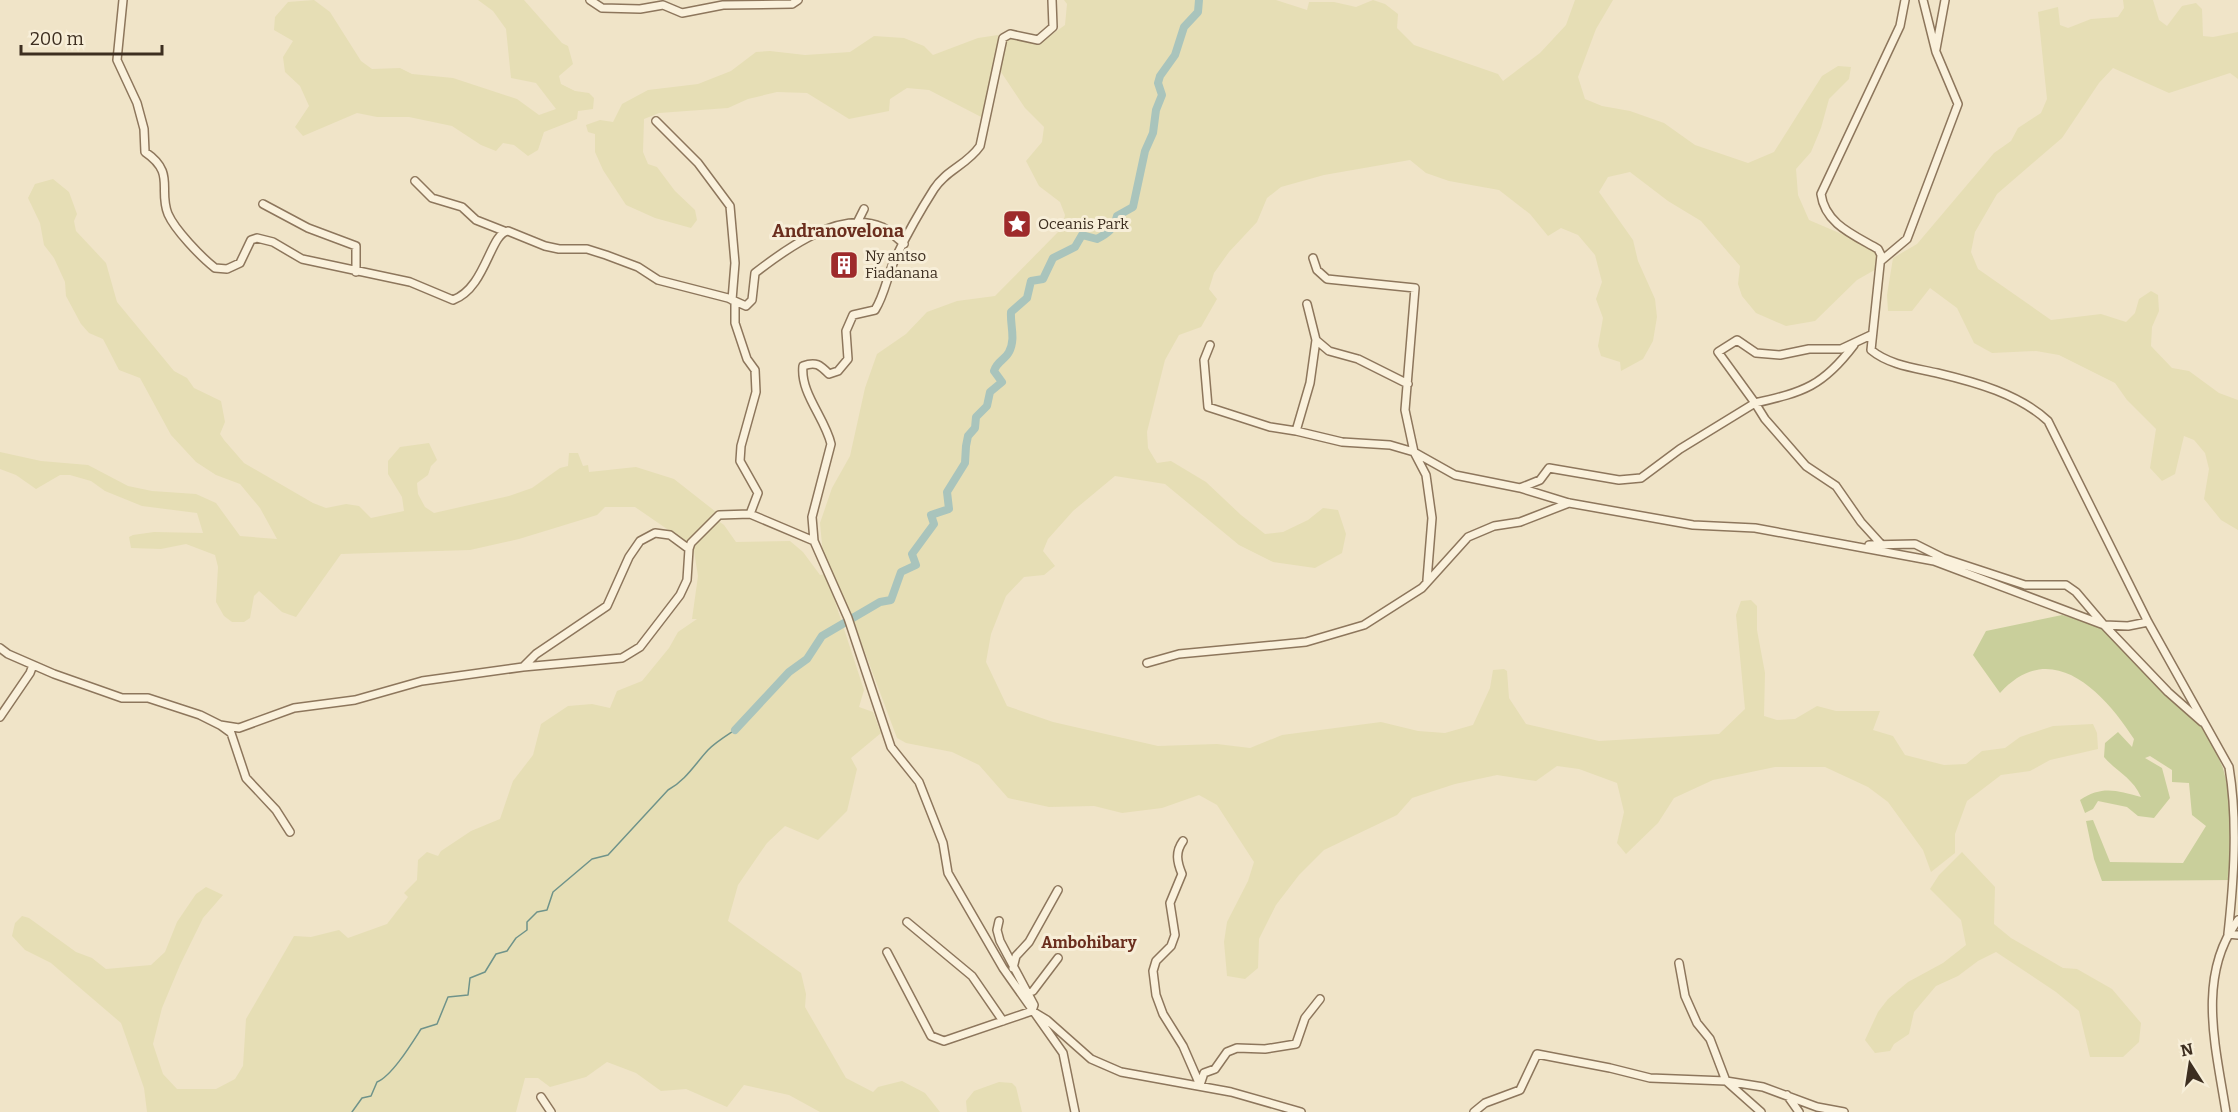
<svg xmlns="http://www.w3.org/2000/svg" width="2238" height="1112" font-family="Bitter,serif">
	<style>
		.farmland { fill: #e6deb5 }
		.green { fill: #c9cf9b }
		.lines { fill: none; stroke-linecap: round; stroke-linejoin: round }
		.stream { stroke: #6f938a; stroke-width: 1.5 }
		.river { stroke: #a9c4bc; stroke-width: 8 }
		.minor-casing { stroke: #8d765c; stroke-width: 10 }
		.minor { stroke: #faf1dc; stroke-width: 7 }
		.labels { text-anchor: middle; stroke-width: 6; stroke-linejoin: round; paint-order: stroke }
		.poi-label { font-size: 15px; fill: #3d2e20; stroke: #f7eed8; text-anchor: start }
		.neighbourhood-label { font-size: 16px; font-weight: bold; fill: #6b2e1e; stroke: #f7eed8 }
		.quarter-label { font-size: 18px; font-weight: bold; fill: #6b2e1e; stroke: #f7eed8 }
	</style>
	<rect width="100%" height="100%" fill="#f0e4c8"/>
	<path class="farmland" d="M314,0l16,12 31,49 11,8 28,-1 12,6 41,4 64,21 22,16 17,-6 -20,-26 -25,-5 -5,-49 -13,-18 -15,-11h46l38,43 6,3 5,18 -14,12 2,8 14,7 14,2 5,5 -1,11 -15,2 -1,8 -33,13 -6,18 -10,6 -14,-11 -11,-2 -7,8 -15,-6 -29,-19 -43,-9h-32l-20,-4 -54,23 -8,-9 14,-21 -9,-20 -15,-14 -2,-15 10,-16 -19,-11 1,-13 13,-15z
		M1064,0h212l31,10 2,-8h25l22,5 17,-7 12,4 13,10 -1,14 17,17 84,29 5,7 37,-28 26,-28 9,-25h38l-17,29 -18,48 7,22 17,7 28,5 34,12 31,22 53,18 26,-11 48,-76 16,-10 13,1 -2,12 -20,20 -8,29 -10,24 -15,17 2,26 11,25 63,27 6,6v15l-21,12 -42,41 -29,5 -30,-13 -14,-17 -4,-12 2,-18 -39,-45 -33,-20 -38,-29 -22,5 -9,15 34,48 5,21 17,38 2,18 -4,24 -10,18 -22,12 -1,-9 -19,-6 -3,-10 5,-28 -7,-19 6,-17 -7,-27 -17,-20 -17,-7 -13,8 -18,-22 -31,-24 -50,-9 -23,-8 -16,-13 -86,15 -43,12 -14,11 -10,24 -28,30 -15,21 -5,16 8,10 -16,28 -22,8 -14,25 -18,72 1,16 9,15 14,-2 35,21 35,33 24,19 18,-2 25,-12 15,-12 15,2 8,24 -4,19 -27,15 -42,-6 -34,-17 -74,-61 -50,-8 -42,35 -25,28 -5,12 12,15 -11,9 -20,2 -18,19 -15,38 -5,28 21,44 46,16 105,24 59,-2 33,4 32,-13 99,-13 37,9 27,2 28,-8 17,-37 3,-18 11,-1 3,2 2,27 17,26 73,17 120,-7 26,-25 -9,-94 5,-14 10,-1 6,6v24l8,43 -1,43 13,4 18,-1 22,-13 19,5h44l-7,19 20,6 12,19 39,10 22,-1 16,-13 23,-3 15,-11 33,-11 40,-2 4,9 1,16 -48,11 -20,11 -29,4 -34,26 -12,33v19l-24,19 -8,-22 -35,-48 -20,-15 -43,-20h-50l-62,13 -39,18 -16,25 -32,31 -9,-11 7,-31 -7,-29 -38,-14 -22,-3 -21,15 -39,-6 -42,9 -43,14 -15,17 -73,35 -25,25 -23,30 -17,34 -1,29 -13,11 -18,-3 -3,-34 3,-20 21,-41 6,-19 -37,-57 -18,-10 -37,13 -40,5 -28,-7 -45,1 -41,-9 -29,-33 -27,-13 -46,-9 -9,-5 -46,-123 -28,-60 -3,-32 12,-35 18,-32 15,-68 12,-34 29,-20 21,-22 30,-11 38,-5 67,-68 3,-13 -5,-13 -21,-16 -13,-25 16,-19 2,-15 -19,-19 -26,-39 7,-31h14l19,6 26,-19 2,-21z
		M2123,0h30l6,20 8,6 15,-20 14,-3 6,6 1,27 10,1 25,-5v47l-8,-6 -61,20 -56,-25 -14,15 -37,55 -65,56 -22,38 -4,20 7,17 73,51 50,-6 25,8 9,-9 4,-14 12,-8 7,4 1,16 -7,16 -1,19 21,22 17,3 30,22 19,7v130l-17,-10 -17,-21 5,-30 -4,-16 -11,-13 -10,-4 -9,38 -13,7 -12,-13 6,-39 -29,-29 -12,-17 -56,-28 -23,-4 -44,2 -18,-10 -17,-35 -27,-20 -18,23h-24l-1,-16 6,-37 24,-14 77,-91 17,-12 7,-13 23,-15 6,-14 -9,-87 20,-5 2,18 8,3 23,-9 27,-2 6,-9z
		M998,35l2,5 -15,79 -56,-29 -22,-2 -17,11 -1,12 -40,8 -42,-26 -30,-1 -29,7 -20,9 -69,5 -15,6 -1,33 5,12 9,3 18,24 20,19 2,10 -6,8 -36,-10 -29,-13 -23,-35 -8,-18v-18l-7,-2 -2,-7 14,-5 13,2 9,-18 26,-14 50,-6 33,-13 25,-19 14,-1 35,4 45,-3 24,-16 30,2 20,8 9,9 45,-17z
		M53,179l16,13 8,22 -3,7 2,10 30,32 11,39 57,69 13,7 7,10 27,13 4,21 -5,12 4,6 20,23 69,40 13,5 20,-4 13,2 12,12 33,-7 -2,-14 -14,-23v-13l12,-14 29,-4 8,17 -6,6 -3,9 -11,8 1,11 7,13 9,6 75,-17 23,-8 28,-20 8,-2 1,-13h9l5,13 5,-1 1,7 47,-5 38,12 42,33 -30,30 -51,-35h-30l-8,8 -16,5 -62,19 -49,11 -129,4 -45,63 -14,-5 -23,-21 -5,5 -4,22 -6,4h-12l-8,-6 -8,-14 2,-35 -3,-12 -29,-11 -25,5 -30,-1 -2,-11 4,-2 21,-3 49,1 -6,-20 -55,-7 -37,-15 -14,-10 -21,-6h-10l-24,14 -20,-14 -16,-6v-17l41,9 47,4 40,21 24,5 44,3 20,9 24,33 37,3 -17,-31 -20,-24 -24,-9 -20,-13 -25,-27 -31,-57 -21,-8 -16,-31 -14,-6 -8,-9 -15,-28 -1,-14 -11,-24 -10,-13 -4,-22 -12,-25 7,-14z
		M717,520l7,5 12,17 54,-1 13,11 17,23 6,-1 38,116 -5,17 14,5 8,21 -30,25 6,11 -10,42 -29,29 -33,-14 -18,17 -29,42 -10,36 73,52 5,21 -1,13 41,71 27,14 5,-5 24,-6 23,12 15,19h-120l-31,-17 -45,-10 -17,22 -41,-18 -25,2 -25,-18 -29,-11 -21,15 -36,10 -12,-9h-13l-9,34h-369l-3,-24 -23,-65 -70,-60 -26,-13 -13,-14 3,-13 7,-7 7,2 47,34 16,6 14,11 45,-4 14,-13 12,-30 19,-28 10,-7 17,8 -20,23 -23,47 -18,43 -9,36 10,30 14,15h39l19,-10 8,-13 3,-47 48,-83 17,1 28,-7 9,8 39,-14 21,-27 -4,-4 13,-13 1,-20 9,-8 11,4 3,-5 30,-20 29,-12 13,-38 20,-26 8,-31 27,-18 24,-2 18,4 7,-17 25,-10 27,-33 9,-16 19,-13h-5l6,-43 -5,-31z
		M1962,852l33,35 -1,37 17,14 52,30 14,1 35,20 29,34 -2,19 -16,15h-33l-11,-46 -23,-19 -60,-40 -18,9 -20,15 -22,10 -22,26 -5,22 -15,10 -4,7 -15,2 -10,-13 13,-28 10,-13 20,-17 35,-19 23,-18 -5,-25 -31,-31 9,-14z
		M999,1082l13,1 4,4 6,25h-55l-1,-11 8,-10z"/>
	<path class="green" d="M2062,615l44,12 76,83 23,18 18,40 10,40 1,72 -132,1 -8,-22 -8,-38 7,-1 17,42 73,1 23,-37 -14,-11 -3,-32 -17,-1v-12l-22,-14 -5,2 17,10 8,30 -16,20 -16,-2 -11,-9 -29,-6 -5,8 -8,4 -5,-13c23,-15 37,-9 61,-3 -8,-19 -24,-25 -37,-40l1,-14 13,-11 14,15 2,-8c-30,-47 -83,-103 -134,-46l-27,-38 13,-24z"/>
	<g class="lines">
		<path class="stream" d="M352,1112l10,-14 9,-2 6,-14c15,-6 35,-39 44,-53l16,-5 11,-27 20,-2 2,-17 15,-6 11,-18 11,-3 9,-13 11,-8v-8l10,-10 10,-2 6,-18 39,-33 16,-4 60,-65c18,-10 27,-26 40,-40 8,-8 18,-14 27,-20"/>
		<path class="river" d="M735,730l54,-58 18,-13 15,-23 58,-34 11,-2 10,-28 15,-7 -4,-11 22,-30 -3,-9 18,-6 -2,-17 18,-29 1,-17 2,-10 7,-8 1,-11 11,-11 3,-14 12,-10 -8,-11c3,-10 11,-11 15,-19 7,-13 1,-27 2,-40l16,-14 4,-17 12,-2 10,-21 22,-11 7,-12 15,4c11,-6 17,-10 20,-23l16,-9 12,-56 8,-18 3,-23 6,-15 -4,-12 2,-7 15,-21 9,-28 14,-15 1,-12"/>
		<g class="minor-casing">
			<path id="minor" d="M123,0l-6,60 20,43 7,26 1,23c31,21 13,37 23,62 7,16 33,43 47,54l12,1 13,-6 11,-23 6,-2 16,4 29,17 108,23 43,18c33,-12 37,-67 55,-69l37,15 14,3h28l19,6 32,12 20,13 70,18 18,8 6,-6 3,-27c31,-24 85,-64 127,-46 8,4 15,11 22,17
				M590,0l12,8 38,1 23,-4 19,8 41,-8 69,-1 6,-4
				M1052,0l1,27 -15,13 -28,-6 -7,4 -23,108c-13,19 -34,24 -46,43 -14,22 -28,47 -39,70 -8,17 -10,35 -20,51l-22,5 -7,16 2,28 -10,12 -9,3c-9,-9 -13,-13 -26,-8 -3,27 22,52 28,78l-19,73 2,24 34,77 43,129 28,35 24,61 5,30 55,95 60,85 12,59
				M1905,0l-5,26 -79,168c4,30 33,41 57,55l3,6 -10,95c18,15 44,18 66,23 38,9 82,21 111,48l100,201 81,145c9,54 5,112 -1,167l10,1
				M1936,49l9,-49
				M656,121l42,42 32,43 5,57 -3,37
				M415,181l17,17 30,9 14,13 28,11
				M263,204l45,24 48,18v26
				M857,223l7,-14
				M1313,258l4,12 10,9 88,9 -10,122 9,42 12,23 6,43 -5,62
				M1882,260l25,-21 51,-135 -22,-52 -13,-52
				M735,302v21l12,36 8,11 1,22 -15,54 -1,15 18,32 -8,21
				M1307,304l9,36 13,11 29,8 50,25
				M1210,345l-6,15 4,47 62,20 26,4 14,-48 6,-43
				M1854,345c-31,41 -50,47 -99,58l10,16 41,47 30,20 25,36 20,22
				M1296,431l46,11 48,3 24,7 41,23 65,13 49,15 124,22 62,3 179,33 170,64 64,67 34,30
				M1520,488l20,-8 9,-12 70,12 22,-2 39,-29 75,-46 -37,-51 19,-12 19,13 24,2 29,-6h32l30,-14
				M1869,545l46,-1 28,14 82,27h41l10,7 28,33 24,1 20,-4
				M0,648l8,6 46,20 68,24h26l52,17 20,10 19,3 55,-20 61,-8 67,-19 101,-14 13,-13 71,-48 22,-49 11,-16 15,-8 15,2 19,14 2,-6 28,-28 31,-1 64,27
				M1147,663l32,-9 127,-12 58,-17 58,-37 46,-51 26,-11 26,-4 49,-19
				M523,667l99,-9 18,-11 40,-52 7,-15 2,-31
				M0,717l30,-44 3,-8
				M220,725l11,8 15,45 30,32 14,22
				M1183,841c-8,11 -6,21 -1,33l-12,29 5,32 -4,11 -15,15 -3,10 3,24 7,19 20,32 17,39
				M999,921l-2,9 3,11 34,64 -2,6
				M907,922l65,54 31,45
				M887,952l44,84 13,5 88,-30 15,9 44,39 30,13 110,20 70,20
				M1679,963l6,33 12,27 13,16 16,42 37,6 54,20 27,5
				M1013,968l3,-12 13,-14 29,-52
				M1027,993l6,-2 25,-33
				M1200,1085l4,-12 11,-4 12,-17 10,-4 28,1 31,-5 9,-26 15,-19
				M1787,1095l12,17
				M541,1097l10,15
				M1474,1112l11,-9 35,-13 17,-36 73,14 40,10 76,3 35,31
				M2226,1112c-10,-64 -30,-136 12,-192"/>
		</g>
		<use href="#minor" class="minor"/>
	</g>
	<defs>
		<g id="sight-square" transform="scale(1.5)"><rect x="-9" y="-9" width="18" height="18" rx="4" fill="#9e2a2b" stroke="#f7eed8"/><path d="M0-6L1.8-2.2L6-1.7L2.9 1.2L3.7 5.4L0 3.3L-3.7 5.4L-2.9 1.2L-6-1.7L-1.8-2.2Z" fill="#fff"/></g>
		<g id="building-square" transform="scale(1.5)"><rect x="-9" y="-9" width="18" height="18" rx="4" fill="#9e2a2b" stroke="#f7eed8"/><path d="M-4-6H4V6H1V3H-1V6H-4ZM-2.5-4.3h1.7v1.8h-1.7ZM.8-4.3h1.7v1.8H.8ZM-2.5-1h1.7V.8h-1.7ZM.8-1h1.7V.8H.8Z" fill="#fff"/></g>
	</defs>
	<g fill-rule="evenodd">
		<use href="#sight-square" x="1017" y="224"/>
		<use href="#building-square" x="844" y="265"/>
	</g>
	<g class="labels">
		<g class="poi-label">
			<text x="1038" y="229">Oceanis Park</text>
			<text x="865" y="261">Ny antso<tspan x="865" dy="17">Fiadanana</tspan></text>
		</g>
		<g class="neighbourhood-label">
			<text x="1089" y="948">Ambohibary</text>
		</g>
		<g class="quarter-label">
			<text x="838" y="237">Andranovelona</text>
		</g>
	</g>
	<g transform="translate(2190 1064) rotate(348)" stroke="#f7eed8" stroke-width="4.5" paint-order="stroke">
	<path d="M0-4.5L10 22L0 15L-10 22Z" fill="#3d2e20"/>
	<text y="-9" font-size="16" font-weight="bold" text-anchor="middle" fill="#3d2e20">N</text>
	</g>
	<path d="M21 45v9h141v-9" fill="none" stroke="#3d2e20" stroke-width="3"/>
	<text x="30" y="45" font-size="18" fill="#3d2e20" stroke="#f7eed8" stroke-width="4.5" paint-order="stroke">200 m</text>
</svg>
